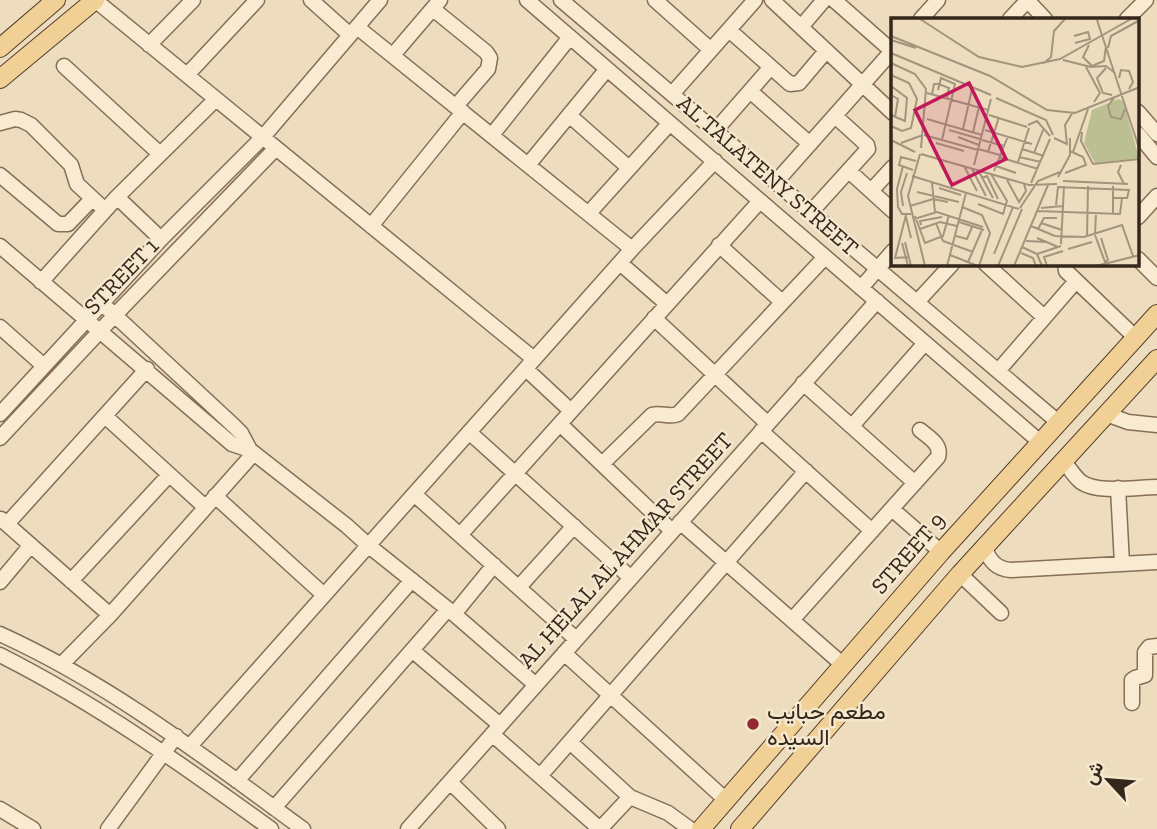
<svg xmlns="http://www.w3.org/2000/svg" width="1157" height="829" font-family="'Zilla Slab',Vazirmatn,serif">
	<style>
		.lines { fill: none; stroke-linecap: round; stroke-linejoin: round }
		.minor-casing { stroke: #866e57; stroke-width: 17 }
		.major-casing { stroke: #533c2c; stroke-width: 20 }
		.minor { stroke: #f8ebd1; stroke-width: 14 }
		.major { stroke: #f1d095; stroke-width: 18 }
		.poi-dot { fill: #94282e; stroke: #f5e8ce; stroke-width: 2.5 }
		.labels { text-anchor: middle; stroke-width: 5; stroke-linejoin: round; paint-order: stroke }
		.street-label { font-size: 23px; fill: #35271c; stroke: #f5e8ce }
		.poi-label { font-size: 23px; fill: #35271c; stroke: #f5e8ce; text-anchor: start }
		.inset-road { fill: none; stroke: #a3947d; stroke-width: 2 }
		.view { fill: #c2185b; fill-opacity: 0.15; stroke: #c2185b; stroke-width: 3.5 }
		.inset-edge { fill: none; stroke: #35271c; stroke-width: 3.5 }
	</style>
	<rect width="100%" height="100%" fill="#edddbe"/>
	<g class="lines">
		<g class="minor-casing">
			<path id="minor" d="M95,0l439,359
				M311,0l39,35
				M527,0l513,442
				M561,0l497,422
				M655,0l56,50
				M772,0l121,113
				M834,0l58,51
				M1027,0l18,19
				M433,9l53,43 4,6 -2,11 -32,37
				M921,19l17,-19
				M1010,19l17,-18
				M1127,19l19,-19
				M357,27l275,222
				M801,27l23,-27
				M729,30l61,54 9,-1 27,-32
				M149,45l44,-45
				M393,55l47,-55
				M64,66l96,88
				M187,75l70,-75
				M750,91l60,53
				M672,94l83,-94
				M1138,112l19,22
				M569,115l60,53
				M0,123l15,-4 6,1 10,5 40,40 6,19 28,26
				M715,131l55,-63
				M1138,134l19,23
				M492,135l78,-98
				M528,165l79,-96
				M849,171l44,40
				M0,175l58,49h10l24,-25
				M776,182l117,-132
				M871,191l22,-24
				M117,197l44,42
				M811,212l57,-63 -1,-4 -32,-29
				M589,213l81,-90
				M1138,217l19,-21
				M371,226l92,-114
				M719,245l63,57
				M0,246l232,198 18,6 97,76 22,20 85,68 82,71
				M1138,259l19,19
				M620,263l47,41
				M986,264l58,53
				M1065,264l1,7 70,67
				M41,282l76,-85 99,-98
				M861,288l32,-37
				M917,302l35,-38
				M108,309l126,117 7,7 9,17
				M654,318l113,105
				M0,327l44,39
				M526,369l45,42
				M998,371l78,-90
				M803,383l112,100
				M0,414l161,-175 102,-102 117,-137
				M1106,414l22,8 29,3
				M105,416l100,91
				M560,424l112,107
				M852,426l73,-83
				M761,431l111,100
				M469,432l162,146
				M0,438l115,-123 161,-167
				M1064,461c5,7 10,15 17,21 17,12 55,5 76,5
				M602,464l50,-49c9,-3 17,3 26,-1l147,-157
				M1118,488l4,76
				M414,494l162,145
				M215,496l109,99
				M892,509l49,43
				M1,519l109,96
				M680,522l162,142
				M7,524l140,-155
				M460,535l300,-334
				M984,547c6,14 12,22 27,23l146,-8
				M960,574l41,39
				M71,581l98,-106
				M0,582l31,-37
				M519,587l55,-61
				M454,614l40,-49
				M792,620l146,-163c4,-13 -10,-20 -18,-27
				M0,634c110,50 206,124 303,195
				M413,651l87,74
				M564,653l162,147
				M0,655c97,49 184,111 271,174
				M62,664l48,-49 144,-162
				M1132,703v-23l3,-2 10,-3v-23l4,-5 8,-1
				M492,734l108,95
				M570,742l60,55 38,16 22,16
				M190,746l442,-497 83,-88
				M540,776l266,-305
				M237,781l175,-201
				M450,782l48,47
				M274,808l174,-199
				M0,809l33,20
				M108,829l68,-93
				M408,829l469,-528
				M600,829l30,-32"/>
		</g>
		<g class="major-casing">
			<path id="major" d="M0,48l56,-48
				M0,79l95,-79
				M701,829l240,-277 216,-238
				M740,829l220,-255 197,-215"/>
		</g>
		<use href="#minor" class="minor"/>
		<use href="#major" class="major"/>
	</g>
	<circle class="poi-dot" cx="753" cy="724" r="7"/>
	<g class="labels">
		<g class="street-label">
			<text transform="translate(768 175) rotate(41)" y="8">AL TALATENY STREET</text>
			<text transform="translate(121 276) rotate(-46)" y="8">STREET 1</text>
			<text transform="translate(625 550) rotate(-48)" y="8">AL HELAL AL AHMAR STREET</text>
			<text transform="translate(908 553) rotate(-49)" y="8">STREET 9</text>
		</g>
		<g class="poi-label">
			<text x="767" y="719">مطعم حبايب<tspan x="767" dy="26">السيده</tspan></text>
		</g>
	</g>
	<g transform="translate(891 18)">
		<rect width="248" height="248" fill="#edddbe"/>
		<path d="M227,81l5,2 16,57 -44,5 -11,-20 8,-33z" fill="#bcbf92"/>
		<path class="inset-road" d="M29,1l59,38 43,10 38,-8 71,-40M206,2l43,131M0,18l99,40 57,34 28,3 65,-26M183,18l14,-4 2,7 -15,4M0,22l25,8M198,27l-6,12 9,9 12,-5 2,-15M217,30l3,-12 29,-16M0,35l100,42M172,42l28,7 15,-1 9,7M0,45l24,11 11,15 -5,59M153,45l7,-6 3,-26 11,-12M195,49l14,26 -6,9M215,50l-9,10 6,15 9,2M0,57l18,8 8,16 -6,29 -9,3 -11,-5M228,60l2,-8 8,1 4,11 -4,7M0,68l16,12 -2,23 -14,-6M47,72l3,-12 14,6 -13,56M36,75l61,17M41,76l2,-10h5l10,4 -2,10M0,77l7,4 -3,18M105,80l50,22 7,15M223,80l-6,8 3,11 10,2 4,-10M98,97l38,12M36,101l55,16M137,107l9,-4 13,15M72,111l9,-40M58,112l31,9M94,112l47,14M82,114l6,-25M191,114l-1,9 12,23 47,-5M33,117l54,15M67,119l21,8M163,120l13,6 -2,-19 8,-13M0,122l24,12M91,122l22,6M10,125l22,-8M45,125l28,8M87,131l22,6M131,131l22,7M97,134l11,-35M182,134l15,-43M143,135l9,-23M29,136l-12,42 17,70M30,136l108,31 28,-1M108,139l39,12M128,139l22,5M127,144l11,-34M83,147l17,-66M230,147l-3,7 6,12M12,148l-6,23 1,18 4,7h9M73,148l13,25M105,148l20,7M81,151l14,27M22,152l-14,-5 2,-8 15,4M87,152l15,28M103,153l14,-35M174,155l21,-8 -3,-8 -13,-6M21,158l107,33M167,159l12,-22v-17M91,160l5,-2 11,23M116,162l12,22 7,-11 -2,-7M172,163l65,3M41,165l3,29M140,165l19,-44M48,170l22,7M26,174l42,10M87,186l25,10 4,-13 -16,-27M165,187l2,-18 71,3 -2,8h-14M12,188l-2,-14 6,-19M19,188l23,-7 15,3M71,189l20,8 8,18 -11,33M129,190l18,-27 22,-9M150,190l22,-2M146,193l83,3 2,-16M222,195v-27M15,197l-11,43 14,-1M24,198l10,27 18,-7 6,-21M15,199l5,21M23,201l23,-7 46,15M68,204l25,8M45,205l7,18 30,11M150,205l21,7M30,207l-1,-4 22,-4M140,208l24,10 29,1 38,-12 11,31M29,211l20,-7 17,4M147,211l6,-11h13M204,216l1,-21M204,217l10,27 3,-2 -7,-22M65,218l11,3 5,-12M196,219l1,-51M146,220l21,9M135,223l21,1M14,224l6,24M11,225l6,23M170,226l3,-58M131,229l15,7 5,12M177,231l24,-7M130,235l12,5 3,8M103,236l19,-47M146,236l24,-8M59,237l28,11M77,244l14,-32M56,248l19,-73M107,248l24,-57M123,248l34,-81M156,248l-3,-9 19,-6M205,248l44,-11"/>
		<path class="view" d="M78,65l37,76 -54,26 -37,-75z"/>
		<rect width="248" height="248" class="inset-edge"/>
	</g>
	<g transform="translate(1108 780) rotate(296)" stroke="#f5e8ce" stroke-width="5" paint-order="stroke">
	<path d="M0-5L12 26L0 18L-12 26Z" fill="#35271c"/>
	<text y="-10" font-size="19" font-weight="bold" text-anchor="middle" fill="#35271c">ش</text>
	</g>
</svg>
